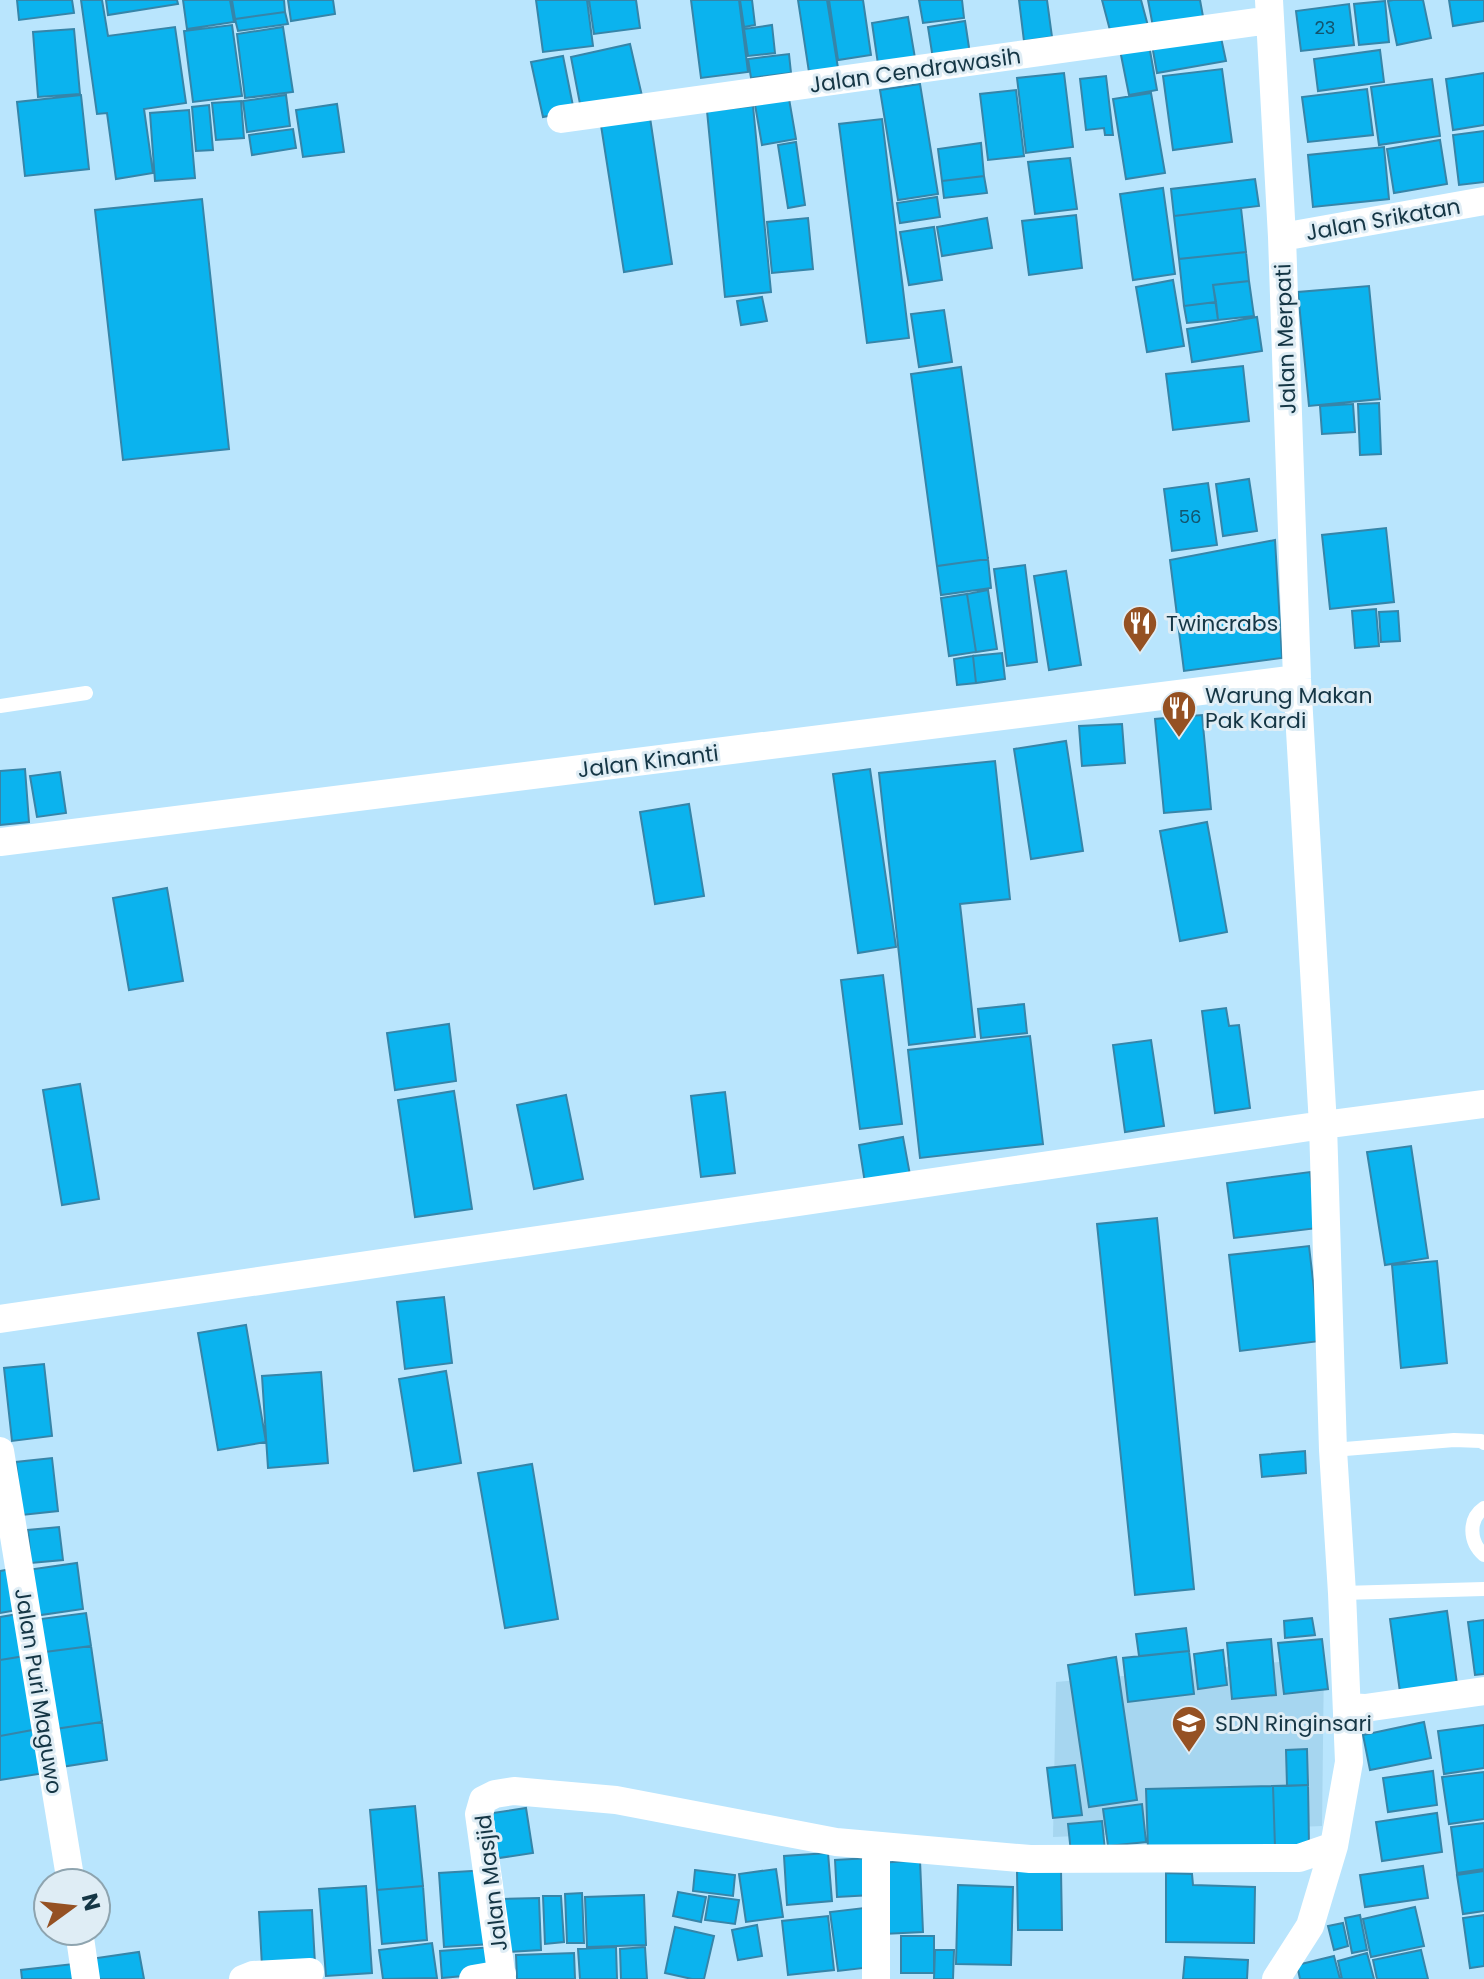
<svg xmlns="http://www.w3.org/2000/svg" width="1484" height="1979" font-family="Poppins,sans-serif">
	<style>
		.built { fill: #a6d6f0 }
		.building { fill: #0bb3ee; stroke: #3685a9; stroke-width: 2 }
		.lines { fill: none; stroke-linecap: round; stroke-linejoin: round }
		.service { stroke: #fff; stroke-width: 14 }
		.minor { stroke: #fff; stroke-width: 28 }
		.labels { text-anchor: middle; stroke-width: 6; stroke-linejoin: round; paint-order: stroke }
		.number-label { font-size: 18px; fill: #12556f }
		.street-label { font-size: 22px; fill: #153645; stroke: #dfedf5 }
		.poi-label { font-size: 22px; fill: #153645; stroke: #dfedf5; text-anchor: start }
	</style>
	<rect width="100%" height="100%" fill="#b9e5fd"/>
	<path class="built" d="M1324,1658l-2,168 -269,11 3,-155z"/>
	<path class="building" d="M17,0h55l2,13 -55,7z
		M81,0h21l6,36 67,-9 11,76 -42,6 9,64 -37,6 -9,-66 -10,1z
		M106,0h71l1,4 -70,11z
		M183,0h47l4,22 -47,7z
		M232,0h52l1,12 -50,7z
		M288,0h45l2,14 -44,7z
		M536,0h51l6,46 -50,6z
		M589,0h47l4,28 -46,6z
		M691,0h48l9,72 -47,6z
		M740,0h12l3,25 -11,2z
		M798,0h29l11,68 -29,4z
		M829,0h34l8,55 -33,5z
		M919,0h43l2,18 -41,5z
		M1019,0h28l5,37 -28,4z
		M1102,0h39l7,26 -37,8z
		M1148,0h52l4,22 -50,10z
		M1393,0h30l8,38 -34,7 -9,-44z
		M1449,0h35v21l-31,5z
		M1385,1l4,41 -30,3 -5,-41z
		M1349,4l5,41 -53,6 -5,-40z
		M285,12l3,12 -50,7 -3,-12z
		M908,17l7,41 -37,6 -6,-41z
		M965,21l5,33 -37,5 -5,-32z
		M232,25l10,71 -49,6 -9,-71z
		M772,25l3,28 -27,3 -4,-27z
		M283,27l10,65 -48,6 -8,-64z
		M74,29l6,65 -42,3 -5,-65z
		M1220,33l6,28 -69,12 -5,-28z
		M630,44l12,52 -61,13 -10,-52z
		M1149,45l8,45 -28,5 -9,-45z
		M1380,50l4,32 -66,9 -4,-32z
		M789,54l2,19 -40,5 -3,-19z
		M563,56l11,55 -31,6 -12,-55z
		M1222,69l10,73 -59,8 -10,-74z
		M1064,73l9,74 -47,6 -9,-75z
		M1484,73v52l-31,5 -7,-51z
		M1106,76l7,59h-8l-1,-7 -18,2 -6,-51z
		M1432,79l8,57 -61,9 -8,-58z
		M920,84l18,110 -40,6 -18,-110z
		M1367,89l6,46 -65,7 -6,-45z
		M1016,90l8,66 -36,4 -8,-66z
		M788,93l8,46 -34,6 -8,-46z
		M1151,93l14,80 -39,6 -13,-80z
		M81,95l8,74 -64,7 -8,-74z
		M286,95l4,31 -43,6 -4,-31z
		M241,101l3,37 -28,2 -4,-37z
		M337,104l7,48 -41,5 -7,-47z
		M209,105l4,45 -17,1 -4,-44z
		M753,106l18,186 -46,5 -18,-186z
		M189,110l6,68 -40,3 -5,-68z
		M649,111l23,153 -48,8 -24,-153z
		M882,119l27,219 -42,5 -28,-219z
		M293,129l3,19 -44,7 -3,-20z
		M1484,131v51l-25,3 -6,-50z
		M1440,140l7,44 -53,9 -7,-44z
		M796,142l9,63 -17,3 -10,-63z
		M981,143l3,33 -42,5 -4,-32z
		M1384,147l5,52 -76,8 -5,-52z
		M1070,158l7,51 -42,5 -7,-52z
		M984,176l3,17 -43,5 -2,-17z
		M1255,179l4,27 -85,10 -3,-27z
		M1163,188l12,86 -42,6 -13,-86z
		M937,197l3,20 -40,6 -3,-20z
		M202,199l27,250 -106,11 -28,-250z
		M1241,208l5,44 -67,7 -5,-43z
		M1076,215l6,53 -53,7 -7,-54z
		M808,218l5,51 -41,4 -5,-51z
		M987,218l5,30 -50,8 -5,-29z
		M934,227l8,53 -33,5 -9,-53z
		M1246,252l3,29 -36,4 3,17 -32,4 -5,-47z
		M1173,280l11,66 -37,6 -11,-65z
		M1249,281l5,35 -36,4 -5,-35z
		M1369,286l11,113 -71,7 -11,-114z
		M762,297l5,24 -26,4 -4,-24z
		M1216,302l2,18 -31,3 -3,-17z
		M944,310l8,52 -33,5 -8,-53z
		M1257,317l5,34 -70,11 -5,-33z
		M1243,366l6,55 -76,9 -7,-56z
		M961,367l27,192 -51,7 -26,-192z
		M1379,403l2,51 -21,1 -2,-51z
		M1353,404l2,28 -33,2 -2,-28z
		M1249,479l8,52 -34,5 -7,-52z
		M1208,483l9,62 -45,6 -8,-62z
		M1386,528l8,74 -64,7 -8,-74z
		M1275,540l7,118 -98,13 -14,-111z
		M988,559l3,29 -50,7 -4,-29z
		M1025,565l12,97 -30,4 -13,-97z
		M1066,571l15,94 -32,5 -15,-94z
		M988,590l9,59 -21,3 -9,-58z
		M967,594l9,58 -27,4 -8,-58z
		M1376,609l3,37 -24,2 -3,-37z
		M1398,611l2,30 -19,1 -2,-30z
		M1002,653l3,26 -29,4 -3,-27z
		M973,656l3,27 -19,2 -3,-26z
		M1202,715l9,94 -47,4 -9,-94z
		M1122,724l3,39 -43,3 -3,-40z
		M1066,741l17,110 -52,8 -17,-110z
		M995,761l15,138 -50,5 15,133 -66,8 -30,-272z
		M25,769l4,53 -29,3v-54z
		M870,769l26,178 -38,6 -25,-179z
		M60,772l6,41 -29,4 -7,-41z
		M689,804l15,92 -49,8 -15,-92z
		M1207,822l20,110 -47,9 -20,-110z
		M167,888l16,93 -54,9 -16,-92z
		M883,975l19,149 -42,5 -19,-149z
		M1024,1004l3,29 -46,5 -3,-29z
		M1226,1008l3,18 10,-1 11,83 -35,5 -13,-102z
		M449,1024l7,57 -61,9 -8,-57z
		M1030,1036l13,108 -123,14 -12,-108z
		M1151,1040l13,86 -39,6 -12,-87z
		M80,1084l19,115 -37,6 -19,-115z
		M454,1091l18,118 -57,8 -17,-117z
		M725,1092l10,81 -34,4 -10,-81z
		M566,1095l17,84 -49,10 -17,-84z
		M903,1137l7,38 -45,8 -6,-38z
		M1411,1146l17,112 -43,7 -18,-113z
		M1310,1172l8,56 -84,10 -7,-55z
		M1157,1218l37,371 -59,6 -38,-371z
		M1309,1246l11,95 -80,10 -11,-96z
		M1437,1261l10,102 -46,5 -9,-103z
		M444,1297l8,66 -47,6 -8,-67z
		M246,1325l20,117 -48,8 -20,-117z
		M44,1364l8,72 -40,5 -8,-73z
		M446,1371l15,92 -47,8 -15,-92z
		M321,1372l7,91 -60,5 -6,-92z
		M1305,1451l1,22 -44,4 -2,-22z
		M52,1458l6,53 -36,4 -6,-53z
		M532,1464l26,155 -53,9 -27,-155z
		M59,1527l4,33 -32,3 -3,-33z
		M77,1563l6,46 -49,7 -7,-46z
		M16,1568l7,41 -23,4v-42z
		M1447,1611l10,73 -57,8 -10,-73z
		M86,1613l5,33 -54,7 -4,-33z
		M18,1614l7,42 -25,4v-43z
		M1312,1618l3,17 -30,3 -1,-17z
		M1484,1620v54l-9,1 -7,-53z
		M1186,1628l3,23 -50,5 -3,-22z
		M1271,1639l5,56 -44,4 -5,-56z
		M1322,1639l6,50 -44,5 -6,-51z
		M91,1646l11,76 -47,7 -10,-77z
		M1223,1650l4,35 -29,4 -4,-35z
		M1189,1651l5,43 -66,8 -5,-44z
		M25,1656l13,73 -38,7v-76z
		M1116,1657l21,143 -48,7 -21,-142z
		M102,1722l5,38 -46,7 -6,-38z
		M1424,1722l7,36 -61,12 -7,-35z
		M1484,1725v43l-40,6 -6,-43z
		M38,1729l7,44 -45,7v-44z
		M1307,1749l1,36 -21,1 -1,-36z
		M1075,1765l7,50 -29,3 -6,-50z
		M1433,1771l4,34 -49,7 -5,-34z
		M1484,1772v47l-35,5 -7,-47z
		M1308,1785l1,61 -34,1 -2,-61z
		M1273,1786l2,61 -127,3 -2,-61z
		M1142,1804l4,38 -38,4 -5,-37z
		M415,1806l8,80 -46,4 -7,-80z
		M526,1808l7,45 -41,6 -6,-45z
		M1437,1813l5,39 -60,9 -6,-39z
		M1102,1821l3,29 -34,3 -3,-29z
		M1484,1823v46l-27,4 -6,-46z
		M828,1853l4,48 -45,4 -3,-49z
		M869,1858l3,37 -35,2 -2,-37z
		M920,1860l3,72 -40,2 -3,-71z
		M1423,1866l5,32 -63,9 -5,-32z
		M776,1869l7,48 -37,5 -7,-48z
		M488,1870l4,74 -48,3 -5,-74z
		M695,1870l40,5 -2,21 -40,-5z
		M1061,1870l1,60h-44l-1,-59z
		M1484,1871v40l-21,3 -6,-39z
		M1166,1873l26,1 1,11 62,2 -1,56 -88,-1z
		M958,1885l55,2 -2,78 -55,-1z
		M366,1886l6,87 -46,3 -7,-87z
		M423,1886l4,54 -45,4 -5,-54z
		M678,1892l28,5 -5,25 -28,-6z
		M582,1893l2,50h-17l-2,-49z
		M644,1895l2,50 -59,2 -2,-50z
		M543,1896h18l3,46 -19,2z
		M709,1896l30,4 -4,24 -30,-4z
		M539,1898l2,52 -35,2 -3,-53z
		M1415,1907l9,39 -53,11 -8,-38z
		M864,1908l8,59 -34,4 -8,-59z
		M312,1910l3,54 -53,2 -3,-54z
		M1360,1915l7,35 -15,3 -7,-35z
		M1484,1915v51l-14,2 -7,-50z
		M828,1916l6,54 -46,5 -6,-54z
		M1343,1923l5,23 -14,4 -6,-24z
		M757,1925l5,31 -24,4 -6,-30z
		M675,1927l39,9 -10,43h-12l-27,-6z
		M901,1936h33v37h-33z
		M432,1943l5,35 -54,1 -4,-29z
		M493,1947l2,26 -53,5 -2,-27z
		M616,1947l1,32h-37l-2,-30z
		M645,1947l2,32h-26l-1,-30z
		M935,1950h19l-1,29h-19z
		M1421,1950l7,29h-51l-4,-19z
		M139,1952l5,27h-51l-3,-20z
		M574,1953l1,26h-58l-1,-24z
		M1367,1953l7,26h-32l-4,-18z
		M1334,1956l6,23h-40l-3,-14z
		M1185,1957l63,3 -1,19h-64z
		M73,1964l2,15h-53l-1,-9z"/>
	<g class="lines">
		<path class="service" d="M0,706l86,-13
			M1333,1450l121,-10 27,1 3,2
			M1484,1508c-16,11 -15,34 0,47
			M1342,1593l142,-4"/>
		<path class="minor" d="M1269,0l13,237 15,442 26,446 10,325 9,143 7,169 -15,84 -24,80 -34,53
			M561,119l709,-99
			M1282,237l202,-36
			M0,842l1297,-163
			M0,1319l1323,-194 161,-21
			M0,1451l71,432
			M1347,1707l18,1 119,-17
			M79,1931l7,48
			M243,1979l10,-4 57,-3
			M473,1979l29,-5
			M502,1979l-23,-165 4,-14 12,-6 19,-3 102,9 220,42 194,17 269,-1 35,-12
			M876,1979v-133"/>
	</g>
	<defs>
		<g id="restaurant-pin" transform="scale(1.8)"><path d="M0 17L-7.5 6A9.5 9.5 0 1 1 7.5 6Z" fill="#955123" stroke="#dfedf5"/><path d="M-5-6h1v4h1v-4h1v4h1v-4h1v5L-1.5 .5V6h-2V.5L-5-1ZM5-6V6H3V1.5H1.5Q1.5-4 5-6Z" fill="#fff"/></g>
		<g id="school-pin" transform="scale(1.8)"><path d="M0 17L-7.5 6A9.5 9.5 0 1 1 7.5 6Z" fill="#955123" stroke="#dfedf5"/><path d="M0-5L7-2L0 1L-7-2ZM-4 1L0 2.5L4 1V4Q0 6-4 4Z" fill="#fff"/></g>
	</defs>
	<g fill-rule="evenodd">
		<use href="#restaurant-pin" x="1140" y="623"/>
		<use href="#restaurant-pin" x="1179" y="708"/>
		<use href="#school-pin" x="1189" y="1723"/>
	</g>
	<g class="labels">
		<g class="number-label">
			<text x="1325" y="34">23</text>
			<text x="1190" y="523">56</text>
		</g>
		<g class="street-label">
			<text transform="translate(915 70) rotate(-8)" y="8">Jalan Cendrawasih</text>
			<text transform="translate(1383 219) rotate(-10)" y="8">Jalan Srikatan</text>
			<text transform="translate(1285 339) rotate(-92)" y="8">Jalan Merpati</text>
			<text transform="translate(648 761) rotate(-7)" y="8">Jalan Kinanti</text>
			<text transform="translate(39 1691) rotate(81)" y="8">Jalan Puri Maguwo</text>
			<text transform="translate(491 1883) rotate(-97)" y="8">Jalan Masjid</text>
		</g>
		<g class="poi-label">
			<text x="1166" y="631">Twincrabs</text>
			<text x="1205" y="703">Warung Makan<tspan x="1205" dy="25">Pak Kardi</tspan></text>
			<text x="1215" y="1731">SDN Ringinsari</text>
		</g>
	</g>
	<g transform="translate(72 1907) rotate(75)"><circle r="38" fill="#dfedf5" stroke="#8ea4af" stroke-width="2"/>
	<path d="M0-6L14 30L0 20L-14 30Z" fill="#955123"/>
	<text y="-12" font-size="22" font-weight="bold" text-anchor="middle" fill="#153645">N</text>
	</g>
</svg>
